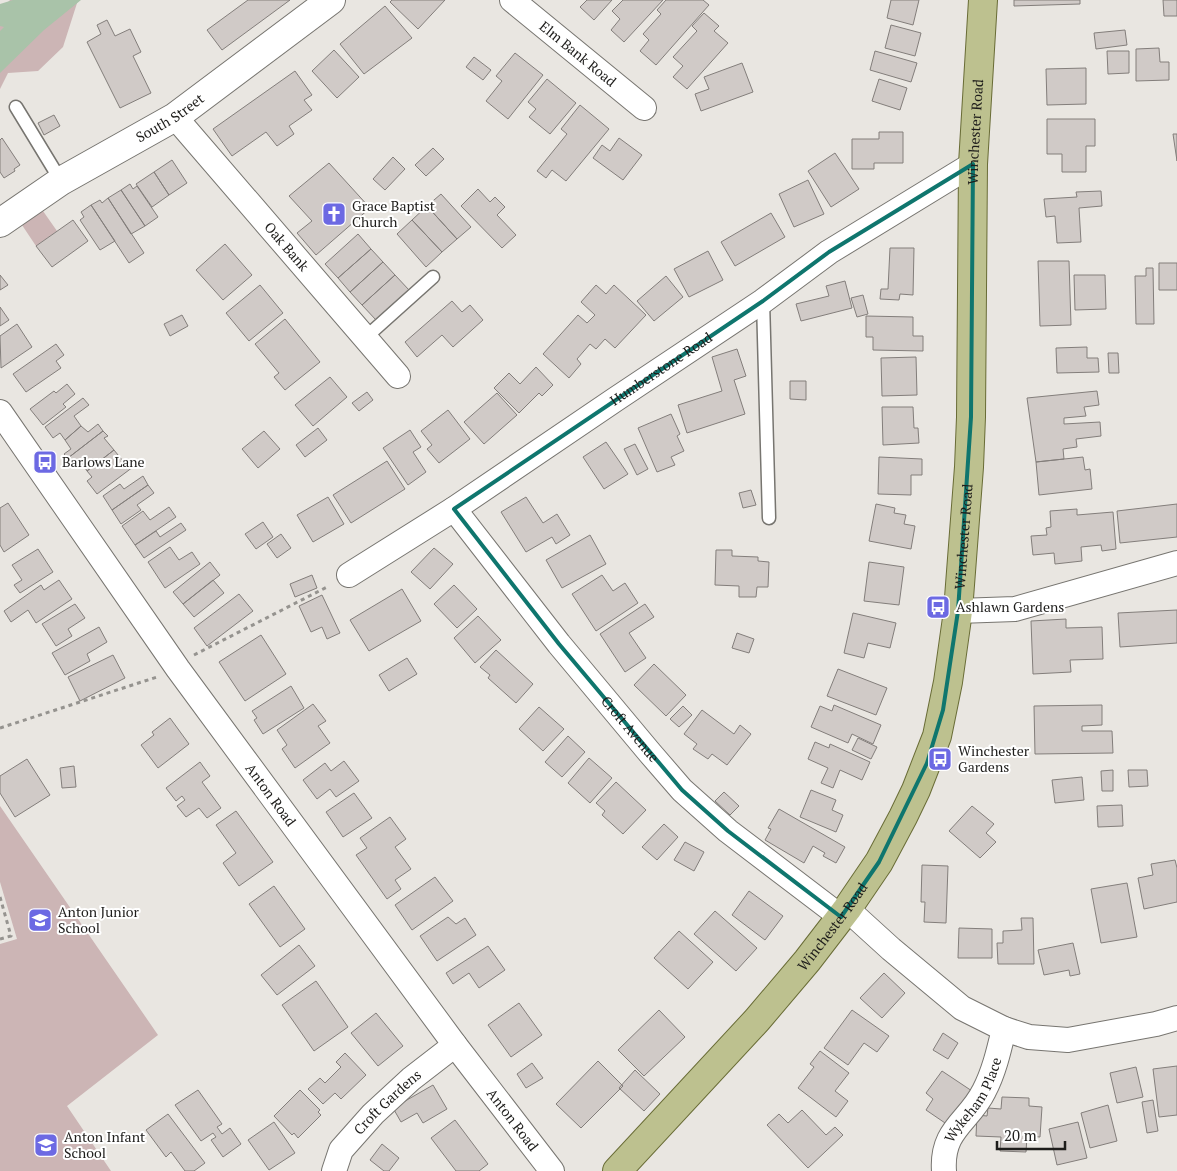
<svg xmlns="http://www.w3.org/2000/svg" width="1177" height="1171" font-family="'PT Serif',serif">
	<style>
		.green { fill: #ccb5b5 }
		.water { fill: #a9c3a9 }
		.building { fill: #d0cac7; stroke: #837e7b }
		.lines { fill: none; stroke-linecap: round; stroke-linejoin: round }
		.service-casing { stroke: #777570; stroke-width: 15 }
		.minor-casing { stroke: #777570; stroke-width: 26 }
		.tertiary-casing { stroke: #777570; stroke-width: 30 }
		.primary-casing { stroke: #696c36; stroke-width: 30 }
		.path { stroke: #95938f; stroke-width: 3; stroke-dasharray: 4 4; stroke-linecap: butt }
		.service { stroke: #fff; stroke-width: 12 }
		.minor { stroke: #fff; stroke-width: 24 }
		.tertiary { stroke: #fff; stroke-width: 28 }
		.primary { stroke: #bdc18f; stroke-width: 28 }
		.marked { fill: none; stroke: #0f766e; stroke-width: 4; stroke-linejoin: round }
		.labels { text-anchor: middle; stroke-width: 4; stroke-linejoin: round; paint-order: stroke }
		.street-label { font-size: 14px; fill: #1e1d1b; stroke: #fff }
		.poi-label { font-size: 14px; fill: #1e1d1b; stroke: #fff; text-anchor: start }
	</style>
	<rect width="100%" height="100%" fill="#e9e6e1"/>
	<path class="green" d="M10,0h68l-15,47 -25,24 -30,2 -8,16v-78z
		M43,211l14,20 -21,15 -14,-21z
		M0,806l158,229 -91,71 44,65h-111v-227l17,-5 -17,-57z"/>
	<path class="water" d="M13,0h68l-37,30 -44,43v-42l4,-4 -4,-1v-22z"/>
	<path class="building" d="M248,0h42l-68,50 -15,-20z
		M392,0h53l-27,29 -28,-27z
		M587,0h25l-18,20 -14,-13z
		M623,0h40l-39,42 -13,-12 9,-11 -8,-8z
		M666,0h37l6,5 -53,60 -16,-14 9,-11 -6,-6 18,-20 -4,-4z
		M891,0h28l-6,25 -26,-7z
		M1014,0h66v4l-66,2z
		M1163,0h14v16h-13z
		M385,6l27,32 -48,36 -24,-30z
		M704,13l15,13 -5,5 14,12 -41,46 -14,-12 10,-11 -10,-9 24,-26 -5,-5z
		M107,20l8,16 15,-7 11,23 -8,4 18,37 -31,15 -33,-66 14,-8 -4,-9z
		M891,25l30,8 -6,23 -30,-8z
		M1125,30l2,15 -31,4 -2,-16z
		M1159,48l1,14h9v18l-33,1v-32z
		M334,50l25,27 -22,21 -25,-27z
		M875,51l42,12 -6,19 -41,-12z
		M1107,51h22v22l-21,1z
		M515,53l28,22 -35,44 -22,-18 16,-20 -6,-5z
		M474,57l17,13 -8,10 -17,-13z
		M742,63l11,29 -52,19 -6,-17 14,-5 -5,-12z
		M1086,68v36l-39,1 -1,-36z
		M295,71l17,24 -8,5 8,10 -23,16 5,8 -17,12 -11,-14 -34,24 -19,-27z
		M547,79l29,24 -26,31 -21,-17 7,-8 -8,-7z
		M879,79l28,9 -7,22 -28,-9z
		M580,105l29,24 -43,52 -14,-11 -6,8 -9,-7 30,-37 -6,-5z
		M54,115l6,11 -16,9 -6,-12z
		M1047,119h48v27h-9v26h-24v-18h-15z
		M879,132h24v31h-29v6h-22v-30h27z
		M1173,134h4v27z
		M2,138l18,27 -6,4 1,2 -11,7 -4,-6v-32z
		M619,138l23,17 -19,25 -30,-22 9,-13 8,6z
		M433,148l11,11 -18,17 -11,-11z
		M835,153l24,36 -28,18 -23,-36z
		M393,157l12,12 -20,21 -12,-11z
		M172,160l15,23 -18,12 -15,-23z
		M329,163l41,45 -54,47 -19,-22 15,-12 -23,-25z
		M154,172l15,23 -17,12 -16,-23z
		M808,180l16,34 -30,13 -15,-33z
		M130,184l3,5 4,-3 21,31 -13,9 -24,-36z
		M478,189l12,13 5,-5 10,10 -8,8 19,20 -14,13 -41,-42z
		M121,190l24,36 -14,8 -23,-36z
		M1101,191l1,15 -23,2 2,34 -24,1 -2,-27 -9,1 -2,-18 33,-2 -1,-5z
		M441,194l30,33 -14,12 -30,-33z
		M108,198l36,55 -15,10 -38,-58 9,-5 2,3z
		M91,205l24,36 -15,9 -20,-30 4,-3 -3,-5z
		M427,206l30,33 -15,13 -30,-32z
		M771,213l14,24 -50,29 -14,-24z
		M73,220l15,21 -36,26 -16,-21z
		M412,220l30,32 -16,15 -29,-33z
		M358,234l13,15 -33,29 -13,-14z
		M225,244l27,31 -29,25 -27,-30z
		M890,248h24l-1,47 -13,-1 -1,6 -19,-1 1,-10h7z
		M371,249l12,13 -33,30 -12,-14z
		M708,251l15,29 -34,17 -15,-28z
		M1038,261h31l2,64 -31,1z
		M383,262l12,13 -33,30 -12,-13z
		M1159,263h18v27h-18z
		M1146,268h7l1,56h-18l-1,-48h11z
		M0,275l8,10 -8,5z
		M395,275l14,15 -33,30 -14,-15z
		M1074,275h31l1,34 -31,1z
		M666,276l17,21 -29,24 -17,-20z
		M845,281l7,27 -51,13 -5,-17 33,-8 -3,-10z
		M260,285l23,28 -34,28 -23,-28z
		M596,285l10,9 8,-9 32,30 -31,33 -10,-9 -9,10 -6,-5 -13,15 4,5 -12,14 -26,-24 35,-39 9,8 8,-8 -14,-13z
		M863,295l5,19 -11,3 -6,-19z
		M452,301l10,11 8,-7 13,15 -30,27 -11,-12 -25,22 -12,-15z
		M0,307l9,13 -9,6z
		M182,315l6,11 -18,10 -6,-12z
		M866,316l47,1v19h10v15l-50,-1v-13h-7z
		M285,319l35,43 -35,28 -11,-13 5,-4 -24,-29z
		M17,324l15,23 -31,21 -1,-32z
		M56,344l8,11 -8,6 5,7 -35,24 -13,-18z
		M1087,347v11h11l1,14 -42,1 -1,-25z
		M737,349l9,27 -12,4 11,34 -58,19 -9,-28 44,-14 -10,-34z
		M1108,353h10l1,20h-10z
		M916,357l1,38 -35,1 -1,-38z
		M536,367l17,18 -11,11 -3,-3 -20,20 -25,-25 15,-15 11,11z
		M330,377l17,20 -34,29 -18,-21z
		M790,381h16v19l-16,-1z
		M67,384l8,10 -12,10 3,3 -23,18 -13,-16 24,-18 2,2z
		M1097,391l2,14 -15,2 2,9 -22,2v6l36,-2 1,14 -25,3 1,8 -14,2 1,10 -28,3 -9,-64z
		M367,392l6,8 -14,11 -7,-8z
		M497,393l20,22 -33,29 -20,-22z
		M83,398l6,7 -15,11 7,10 -16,14 -5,-7 -7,5 -8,-11z
		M882,407h31l1,21h4l1,15 -36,2z
		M448,410l22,29 -31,24 -12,-14 5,-4 -11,-14z
		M671,414l9,20 -3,2 7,15 -13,6 4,8 -18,7 -19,-44z
		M98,424l5,7 -35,27 -4,-4 7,-5 -6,-9 16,-14 7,6z
		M318,428l9,12 -22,17 -9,-12z
		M410,430l11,17 -8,5 13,20 -18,13 -25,-37z
		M103,431l5,5 -4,2 10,12 -27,21 -5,-8 -7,5 -7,-10z
		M264,431l16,18 -22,19 -16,-19z
		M606,442l22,32 -24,15 -21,-32z
		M635,444l13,25 -11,6 -13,-26z
		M114,450l13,16 3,-2 3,3 -36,27 -10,-13 5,-4 -5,-6z
		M879,457l43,2v16h-11v20l-33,-1z
		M1083,457l2,13 5,-1 2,20 -53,6 -3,-33z
		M387,461l18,28 -54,34 -18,-28z
		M143,476l5,9 -36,25 -9,-14 17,-12 4,5z
		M148,485l6,8 -17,12 4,5 -20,14 -9,-14z
		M751,490l5,15 -13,3 -4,-15z
		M328,497l16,27 -31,18 -16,-27z
		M526,497l17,26 14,-9 13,21 -14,9 -4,-7 -26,15 -25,-40z
		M8,503l21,32 -25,17 -4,-7v-37z
		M876,504l19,4 -1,5 12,2 -2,9 11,2 -4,23 -42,-8z
		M1177,504v33l-57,6 -3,-32z
		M169,507l7,10 -41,28 -13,-19 21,-15 7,9z
		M1077,509v6l36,-3 3,37 -14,2 -1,-6 -20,2 1,14 -27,3 -1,-11 -21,2 -2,-19 16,-1 -1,-7 5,-1 -1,-16z
		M263,522l10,15 -17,12 -11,-15z
		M181,523l5,7 -42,28 -9,-13 21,-14 4,6z
		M281,534l10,14 -14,10 -10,-14z
		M590,535l16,29 -44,24 -16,-28z
		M170,547l9,13 13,-8 8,12 -35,24 -17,-26z
		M434,548l19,16 -23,25 -19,-17z
		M38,549l15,23 -33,21 -6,-8 8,-5 -10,-15z
		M716,550h16v6l26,1v4l11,1 -1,25h-11l-1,10h-17v-11l-24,-1z
		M210,562l10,13 -37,29 -10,-12z
		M869,562l35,5 -5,38 -35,-4z
		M312,575l5,13 -22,9 -5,-13z
		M602,575l11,16 12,-8 13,20 -42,28 -24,-37z
		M59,580l13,19 -36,24 -8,-13 -17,12 -7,-11 37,-26 3,5z
		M213,580l11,13 -30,24 -11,-13z
		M454,585l23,24 -20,19 -23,-24z
		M402,589l19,32 -52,30 -19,-31z
		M239,594l14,17 -46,35 -13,-18z
		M322,595l18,38 -13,6 -5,-12 -11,5 -12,-26z
		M75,604l10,14 -17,11 4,7 -16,10 -14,-22z
		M645,604l9,13 -25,16 17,25 -21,14 -25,-38z
		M1177,610v33l-57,4 -2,-34z
		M853,613l43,10 -6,25 -22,-5 -4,15 -20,-5z
		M478,616l23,24 -26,23 -21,-25z
		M1066,619v9l36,-1 1,32 -33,1 1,12 -38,2 -2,-53z
		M99,627l8,15 -20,12 3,7 -25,14 -13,-22z
		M737,633l17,6 -5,14 -17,-5z
		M261,635l25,39 -41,27 -26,-39z
		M496,650l37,34 -17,19 -28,-25 2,-3 -10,-8z
		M113,655l12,23 -45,23 -12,-24z
		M407,658l10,16 -28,17 -10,-16z
		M654,664l32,31 -20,21 -32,-31z
		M838,669l49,19 -11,27 -49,-19z
		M291,686l13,22 -41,26 -9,-14 3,-2 -5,-7z
		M313,704l13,17 -8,5 12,17 -35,25 -13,-19 5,-4 -10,-15z
		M834,705l47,20 -8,19 -21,-10 -4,9 -37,-16 9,-21 12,5z
		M1102,705v20l-20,1v5h30l1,22 -78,1 -1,-48z
		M683,706l9,9 -13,12 -9,-8z
		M539,707l25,22 -21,22 -24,-22z
		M702,710l32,24 6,-9 11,9 -24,31 -15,-11 -4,5 -15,-10 4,-5 -13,-10z
		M170,718l19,26 -31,24 -17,-23 13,-10 -2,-3z
		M568,736l17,16 -23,25 -17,-15z
		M858,738l19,9 -6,12 -19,-9z
		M815,742l14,6 1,-4 40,18 -8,18 -22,-10 -7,18 -12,-5 7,-15 -20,-9z
		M589,758l23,20 -22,25 -22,-20z
		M27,759l23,36 -35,22 -15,-24v-17z
		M344,761l15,20 -23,16 -6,-8 -13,10 -14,-19 22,-17 6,8z
		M200,762l10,14 -8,6 19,26 -14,10 -8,-10 -13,9 -9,-11 8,-6 -3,-4 -6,5 -10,-13z
		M74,766l2,21 -14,1 -2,-20z
		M1113,770v21h-11l-1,-20z
		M1128,770h19l1,16 -19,1z
		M1082,777l2,23 -29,3 -3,-23z
		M616,782l30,28 -23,24 -21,-19 3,-4 -9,-8z
		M811,790l25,10 -4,10 11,5 -7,17 -36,-15z
		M724,792l15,14 -9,9 -15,-14z
		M354,793l18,25 -29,19 -17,-25z
		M1122,805l1,21 -25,1 -1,-21z
		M972,806l22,18 -8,9 10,9 -16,16 -31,-27z
		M779,809l66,38 -9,16 -13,-7 2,-3 -12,-7 -9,17 -39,-23 6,-11 -3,-1z
		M236,811l37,51 -34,24 -16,-23 13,-10 -20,-28z
		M390,817l16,22 -11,8 16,22 -16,11 6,9 -14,10 -31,-44 11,-7 -7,-10z
		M664,824l14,13 -21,23 -15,-13z
		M685,842l19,10 -10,19 -20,-11z
		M1175,860l2,8v34l-33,7 -6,-31 15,-3 -2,-11z
		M922,865l26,1 -2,57 -22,-1 1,-20h-4z
		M435,877l18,24 -41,29 -17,-25z
		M1127,883l10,54 -36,6 -10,-54z
		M274,886l31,43 -25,18 -31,-43z
		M749,891l34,25 -18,24 -33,-25z
		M715,911l42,37 -21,23 -42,-37z
		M448,917l8,7 9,-6 11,17 -39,26 -17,-25z
		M1021,918h12l1,46h-36l-1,-21h6v-12l19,-1z
		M959,928l33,1v29h-34z
		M679,931l34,31 -25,27 -34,-31z
		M1073,943l7,31 -10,2 -1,-6 -25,5 -6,-25z
		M299,945l16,21 -38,29 -16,-20z
		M488,946l17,24 -26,18 -10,-15 -16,11 -7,-11z
		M884,973l21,20 -23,25 -22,-20z
		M316,981l32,46 -34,24 -32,-46z
		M519,1003l23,32 -31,22 -23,-32z
		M659,1010l26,27 -41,39 -26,-26z
		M852,1010l37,26 -12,16 -13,-9 -16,22 -24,-17z
		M376,1013l27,33 -25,20 -27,-33z
		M943,1033l15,10 -10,16 -15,-9z
		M820,1051l29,22 -14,18 13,10 -12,16 -38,-29 16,-21 -4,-3z
		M345,1053l21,22 -25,24 -6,-6 -12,11 -15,-15 12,-11 5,5 16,-16 -5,-5z
		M598,1061l25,25 -42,42 -25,-24z
		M532,1063l11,15 -17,10 -9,-14z
		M1177,1066v49l-18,2 -6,-48z
		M1136,1067l7,30 -26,6 -7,-30z
		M635,1070l25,24 -16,17 -25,-23z
		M942,1071l30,20 -24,34 -22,-15 7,-11 -7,-6z
		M433,1085l14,24 -24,14 -6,-10 -16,9 -8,-14z
		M198,1090l24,34 -5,3 5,7 8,-6 11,16 -18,13 -12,-17 5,-3 -3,-4 -12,8 -26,-36z
		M300,1090l20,20 -2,2 3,3 -23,23 -4,-5 -2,2 -18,-19z
		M1002,1097l27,1v8l13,1 -2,30 -13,-1 -1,16 -26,-1 1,-14 -25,-1 1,-21 10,1 1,-8 13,1z
		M1153,1100l5,31 -11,2 -5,-31z
		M1108,1105l9,36 -27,7 -9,-35z
		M802,1110l24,25 9,-8 8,8 -35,33 -41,-43 12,-11 9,9z
		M168,1114l37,49 -11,8h-9l-14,-19 -5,5 -20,-27z
		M455,1120l33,44 -9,7h-23l-25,-33z
		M274,1122l21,31 -26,17 -21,-30z
		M1078,1122l9,36 -30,7 -8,-36z
		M382,1144l17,14 -10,13h-5l-14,-11z"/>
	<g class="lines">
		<g class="service-casing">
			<path id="service" d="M16,107l45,74
				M763,301l6,217
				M365,338l68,-61"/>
		</g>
		<g class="minor-casing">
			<g id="minor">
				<path id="s1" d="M512,0l132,108"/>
				<path id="s2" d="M175,117l223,259"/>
				<path id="s3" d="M0,412l178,257 277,376 97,126"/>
				<path id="s4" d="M454,509l105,135 91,109 32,37 46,41 113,86"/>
				<path id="s5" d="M349,575l105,-66 162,-110 147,-98 66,-49 144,-88"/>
				<path d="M958,611l57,-2 162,-46"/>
				<path d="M847,909l44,40 71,59 42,21 25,8 39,3 88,-16 21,-6"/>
				<path id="s6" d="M334,1171l7,-21 32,-36 38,-35 44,-34"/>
				<path id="s7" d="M944,1171c-3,-42 25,-49 40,-80 10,-19 15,-41 20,-62"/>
			</g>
		</g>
		<g class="tertiary-casing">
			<g id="tertiary">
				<path id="s8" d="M0,223l61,-42 114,-64 156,-117"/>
			</g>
		</g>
		<g class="primary-casing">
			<g id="primary">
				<path id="s9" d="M617,1171l140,-151 50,-59 40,-52 32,-47 24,-45 13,-27 21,-54 11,-54 10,-71 11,-144 2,-50 2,-253 10,-164"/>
			</g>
		</g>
		<path class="path" d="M194,655l135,-69
			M0,728l157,-51
			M0,897l11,39 -11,3"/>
		<use href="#service" class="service"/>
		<use href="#minor" class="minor"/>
		<use href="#tertiary" class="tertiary"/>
		<use href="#primary" class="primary"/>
	</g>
	<path class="marked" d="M973,164l-2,253 -13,194 -15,99 -16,53 -48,99 -38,55 -113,-86 -46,-41 -123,-146 -105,-135 309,-208 66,-49z"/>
	<defs>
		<g id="church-square" transform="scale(1.25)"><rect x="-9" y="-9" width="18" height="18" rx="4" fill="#6c69e3" stroke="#fff"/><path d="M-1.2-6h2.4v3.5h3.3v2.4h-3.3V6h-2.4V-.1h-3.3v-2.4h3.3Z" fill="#fff"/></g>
		<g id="bus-square" transform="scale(1.25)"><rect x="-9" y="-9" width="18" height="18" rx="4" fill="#6c69e3" stroke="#fff"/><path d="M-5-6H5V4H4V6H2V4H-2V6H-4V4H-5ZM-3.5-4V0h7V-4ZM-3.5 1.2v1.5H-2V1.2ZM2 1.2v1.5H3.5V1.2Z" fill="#fff"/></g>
		<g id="school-square" transform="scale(1.25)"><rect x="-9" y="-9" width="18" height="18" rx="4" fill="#6c69e3" stroke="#fff"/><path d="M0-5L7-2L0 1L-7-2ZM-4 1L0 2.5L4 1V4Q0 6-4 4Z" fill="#fff"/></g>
	</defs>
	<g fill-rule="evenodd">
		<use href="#church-square" x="334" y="214"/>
		<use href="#bus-square" x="45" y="462"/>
		<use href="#bus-square" x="938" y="607"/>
		<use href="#bus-square" x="940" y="759"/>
		<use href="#school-square" x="40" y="920"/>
		<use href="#school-square" x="46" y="1145"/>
	</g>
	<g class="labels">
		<g class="street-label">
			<text dy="5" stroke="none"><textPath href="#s1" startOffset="85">Elm Bank Road</textPath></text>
			<text dy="5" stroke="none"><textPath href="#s8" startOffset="200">South Street</textPath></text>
			<text dy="5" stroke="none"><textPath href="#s9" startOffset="1151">Winchester Road</textPath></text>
			<text dy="5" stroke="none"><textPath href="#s2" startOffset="171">Oak Bank</textPath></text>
			<text dy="5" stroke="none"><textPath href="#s5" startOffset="374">Humberstone Road</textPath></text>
			<text dy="5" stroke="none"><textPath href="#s9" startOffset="746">Winchester Road</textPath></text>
			<text dy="5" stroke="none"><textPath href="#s4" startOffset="282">Croft Avenue</textPath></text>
			<text dy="5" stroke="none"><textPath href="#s3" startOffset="469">Anton Road</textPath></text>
			<text dy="5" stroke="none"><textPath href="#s9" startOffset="326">Winchester Road</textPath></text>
			<text dy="5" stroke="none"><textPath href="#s7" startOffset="79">Wykeham Place</textPath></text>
			<text dy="5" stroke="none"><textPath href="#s6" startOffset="89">Croft Gardens</textPath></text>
			<text dy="5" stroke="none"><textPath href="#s3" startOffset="874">Anton Road</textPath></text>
		</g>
		<g class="poi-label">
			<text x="352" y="211">Grace Baptist<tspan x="352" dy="16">Church</tspan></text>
			<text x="62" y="467">Barlows Lane</text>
			<text x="956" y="612">Ashlawn Gardens</text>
			<text x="958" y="756">Winchester<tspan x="958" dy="16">Gardens</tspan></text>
			<text x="58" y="917">Anton Junior<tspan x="58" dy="16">School</tspan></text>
			<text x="64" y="1142">Anton Infant<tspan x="64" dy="16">School</tspan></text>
		</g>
	</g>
	<path d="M997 1141v8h68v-8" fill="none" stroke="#1e1d1b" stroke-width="2.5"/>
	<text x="1004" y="1141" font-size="15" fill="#1e1d1b" stroke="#ffffff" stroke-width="4" paint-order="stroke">20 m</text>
</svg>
